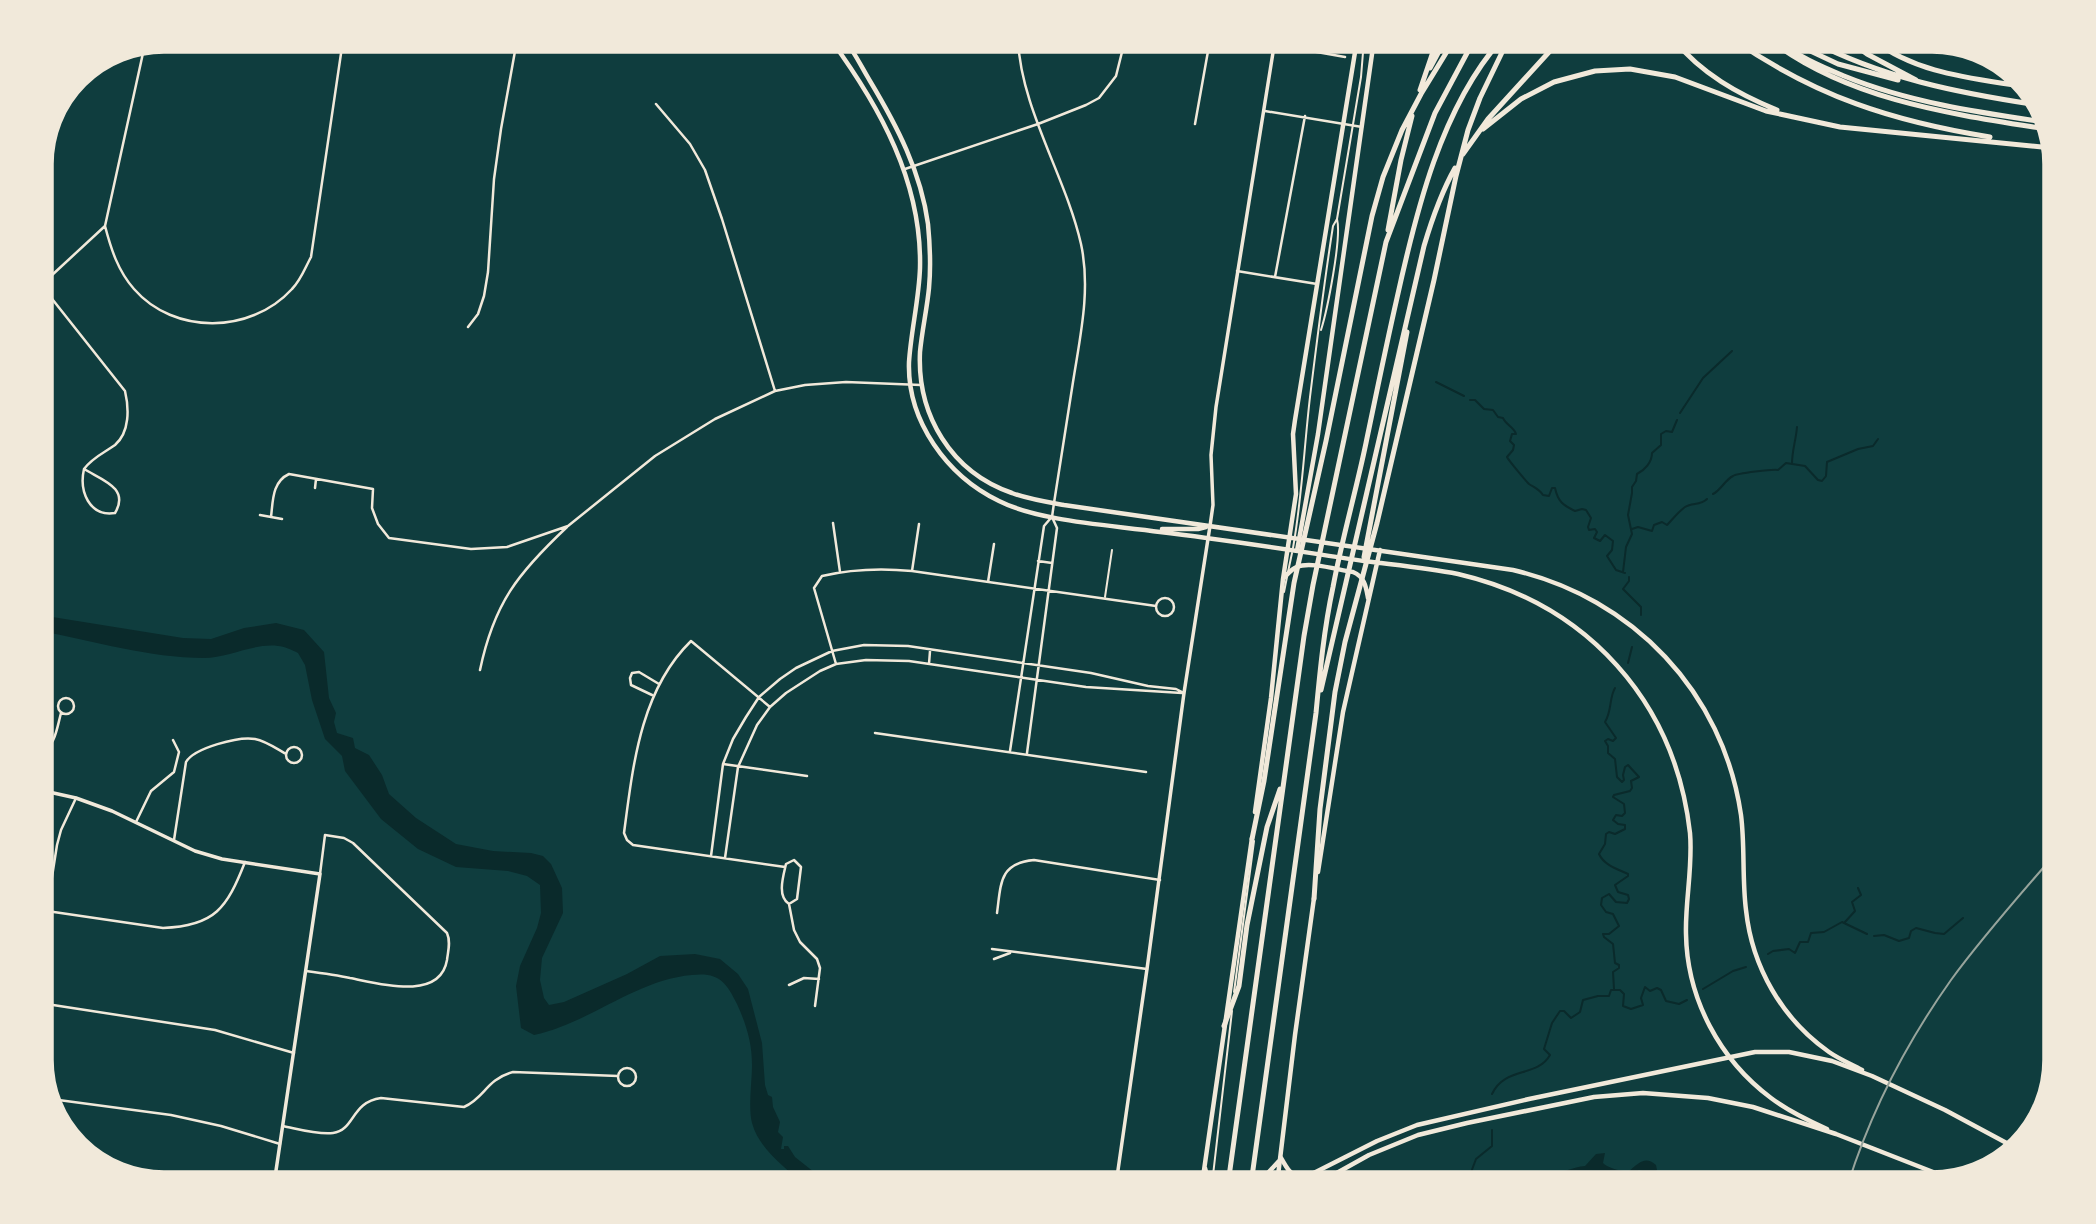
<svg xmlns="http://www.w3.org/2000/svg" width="2096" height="1224" font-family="'Noto Serif',serif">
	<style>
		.water { fill: #0a2a2b }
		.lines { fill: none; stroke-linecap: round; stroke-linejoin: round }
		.stream { stroke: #0a2a2b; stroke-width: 2 }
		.service { stroke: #f1e9da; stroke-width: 2 }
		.minor { stroke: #f1e9da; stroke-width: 2.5 }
		.tertiary { stroke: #f1e9da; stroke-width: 3.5 }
		.secondary { stroke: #f1e9da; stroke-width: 4.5 }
		.primary { stroke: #f1e9da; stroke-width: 4.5 }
		.motorway { stroke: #f1e9da; stroke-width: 5 }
		.rail { stroke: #97a49c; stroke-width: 2 }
		.rim { fill: none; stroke: #f1e9da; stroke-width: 3.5 }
	</style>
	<rect width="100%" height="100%" fill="#0f3d3e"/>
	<path class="water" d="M40,615l143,23 28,1 33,-11 32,-5 28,7 20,22 5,46 7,15 -2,9 3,11 16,5 2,10 14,7 13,20 7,19 27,24 40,26 37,7 38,2 12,3 8,8 11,24 1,25 -21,45 -2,22 4,18 5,7 15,-3 63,-28 33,-18 35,-2 25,5 18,15 10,15 14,54 3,42 3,10 4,2 1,10 7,15 -2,10 5,5 -2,12h3v-3h4l7,11 34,27h-26c-18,-17 -44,-35 -51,-61 -4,-15 0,-42 0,-58 0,-23 -6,-41 -15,-61 -11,-22 -18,-32 -45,-29 -57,5 -102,48 -158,60l-13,-7 -5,-42 4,-20 17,-38 4,-15 -1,-28 -13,-9 -19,-5 -52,-4 -38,-18 -37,-30 -36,-48 -3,-15 -17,-17 -13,-39 -7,-35 -7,-12c-6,-3 -14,-7 -20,-7 -25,-3 -50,12 -74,12 -55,0 -109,-17 -164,-27z
		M1605,1153l-2,10c5,5 19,9 26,8 9,-7 16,-16 27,-6l1,5c-5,6 -11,2 -18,0l-6,5 -22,-1 -24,2 -11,8h-29l3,-10c13,-1 23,-7 35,-8l11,-12z"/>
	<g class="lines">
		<path class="stream" d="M1436,382l28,14
			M1470,400h5l9,9 9,1 5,7 5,1c3,7 11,9 13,16h-4l-2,7 4,4 -1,5 -6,7c2,4 19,24 22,27 6,4 10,5 14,11l6,1 3,-8h3c3,14 8,17 20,23l7,-2 4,1 5,8 -3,9 1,3 6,-1 2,3 -3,6 6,3 5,-6 8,6 -1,9 -5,6 9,14 9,3
			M1680,413l23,-35 29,-27
			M1792,464c0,-14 4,-24 5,-37
			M1713,494c8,-4 12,-14 20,-18 4,-3 41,-7 45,-6l8,-7 19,3 13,14 4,1 4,-5 1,-14 31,-13 15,-3 5,-7
			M1632,529l6,-2 14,4 2,-6 8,-3 5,3c6,-6 11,-13 18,-18 7,-5 15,-1 22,-8
			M1623,572l3,-25 6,-13 -4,-19 4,-22v-6l4,-6 1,-7c8,-4 15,-12 15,-21l9,-8v-11l5,-3 6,1 5,-12
			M1629,577v4l-6,8 18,18v8
			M1628,663l4,-16
			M1845,922l10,-11 -3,-9 9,-7 -3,-7
			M1874,936l10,-1 15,6 10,-3 2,-7 5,-3 19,5 9,1 19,-16
			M1768,954l5,-3 16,-2 6,4 5,-11h8l3,-9 13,-1 18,-10 25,12
			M1614,989l-1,-17 6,-4v-3l-4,-2 -2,-19 -9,-7 -1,-3h6l10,-8 -6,-12 -7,-2 -5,-7 1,-7 7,-4 7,8 11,1 2,-4 -1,-4 -10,-3 -3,-7 13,-9v-2c-11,-5 -24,-9 -29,-20l6,-10 1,-10 3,-2 6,2 10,-5v-4l-7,-1 -5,-4 3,-5 6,1 3,-3 -1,-9 -11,-7 1,-2 16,-4 2,-3 -1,-7 8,-4 -11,-12 -3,2 -2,8 1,5 -2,2 -5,-5 -2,-18 -7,-6v-7l-3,-5 3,-2 5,2 3,-3 -11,-16c7,-11 4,-24 10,-34
			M1703,989l30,-18 13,-4
			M1492,1094c13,-28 45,-16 58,-39l-6,-6 8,-26 8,-12h4l7,7 9,-6 3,-12 15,-4h11l2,-6h9l4,4 -1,12 8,3 12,-4 -2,-7 4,-11 5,4 7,-3 4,2 5,11 13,3 8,-4
			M1463,1184l7,-9 6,-16 16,-13v-16"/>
		<path class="service" d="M1321,330c6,-19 21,-92 16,-111
			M1293,548c9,-50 11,-100 17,-151 7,-57 14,-114 23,-171l4,-7 24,-142 3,-37
			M1288,572l4,-19
			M1284,592l3,-15
			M1105,597l7,-47
			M1234,992l20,-151
			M1212,1184l20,-173"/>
		<path class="minor" d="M580,40l11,8
			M1018,40c3,69 48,137 63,204 10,46 -1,93 -8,138 -6,40 -13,81 -19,121l-2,14 5,11 -30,225
			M1248,40l97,17
			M145,44l-40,182c6,23 13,45 29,63 40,46 117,45 158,0 9,-9 13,-21 19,-32l32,-217
			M656,104l34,40 15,26 17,49 53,172
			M1265,111l97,16
			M1195,124l15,-84
			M905,169l133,-45 48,-19 13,-7 17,-22 9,-36
			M1237,271l80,13
			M1275,277l30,-161
			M468,327l10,-13 6,-18 4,-24 6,-93 7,-50 16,-89
			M84,469c9,-12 20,-16 31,-24 15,-13 14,-37 10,-54l-76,-96 -1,-14 3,-5 54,-50
			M84,469c18,11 46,19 31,44 -26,4 -36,-22 -31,-44z
			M315,488l1,-9
			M260,515l22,4
			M271,517c2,-16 1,-35 18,-43l84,15 -1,19 6,16 11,14 82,11 36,-2 61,-21 87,-70 60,-37 60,-28 30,-6 41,-3 75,3
			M833,523l7,49
			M1038,561l14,2
			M912,571l7,-47
			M988,582l6,-38
			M1156 607a9 9 0 1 1 18 0a9 9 0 1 1-18 0Z
			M836,664l-22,-76 8,-12c30,-7 59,-8 90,-5l244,35
			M929,664l1,-13
			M480,670c14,-67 38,-97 87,-143
			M652,695l-21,-10 -1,-7 2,-5 7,-1 20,12
			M58 706a8 8 0 1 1 16 0a8 8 0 1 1-16 0Z
			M770,707l-79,-66c-51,50 -58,125 -67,192l3,7 6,5 152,22
			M875,733l271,39
			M286 755a8 8 0 1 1 16 0a8 8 0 1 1-16 0Z
			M1010,751l34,-225 6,-7
			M40,756c16,-13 16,-24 21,-43
			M723,764l84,12
			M136,822l15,-31 23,-19 5,-20 -6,-12
			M174,840l12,-78c8,-14 53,-26 69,-23 11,2 22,10 31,15
			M711,856l12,-92 10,-25 13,-22 13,-20 21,-18 16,-11 36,-17 32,-6 44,1 183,27 57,13 28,3 8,4
			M725,858l13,-91 19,-42 13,-18 16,-14 34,-22 16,-7 30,-4 43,1 177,26 96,6
			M794,860l7,7 -4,32 -8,5c-12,-8 -6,-27 -3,-40z
			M789,904l5,26 6,12 17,17 3,9 -5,38
			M47,911l116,17c52,-2 64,-20 82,-66
			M997,913c4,-29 2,-50 37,-53l126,20
			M992,949l155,20
			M40,953l17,-108 4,-15 15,-32
			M994,959l16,-6
			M306,971c15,2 30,4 44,7 27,5 90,24 97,-18 1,-9 4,-18 0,-27l-94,-90 -9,-5 -19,-3 -5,39
			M789,985l15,-7 15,1
			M40,1003l175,27 79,23
			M618 1077a9 9 0 1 1 18 0a9 9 0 1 1-18 0Z
			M51,1099l120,16 50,11 59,18
			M283,1126c15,3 35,9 50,7 22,-3 18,-31 48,-35l83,9c22,-10 21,-27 49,-35l105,4"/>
		<path class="tertiary" d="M40,790l36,8 36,13 83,40 27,8 98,15 -46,310
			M1116,1184l31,-215 37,-276 26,-167 3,-21 -2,-50 5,-48 59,-367"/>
		<path class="secondary" d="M831,40c49,67 91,142 89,228 -1,31 -9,63 -11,94 -2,59 38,114 90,139 42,21 113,24 161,31 68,8 136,19 204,29 31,4 63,7 94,13 129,30 217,127 232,259 3,34 -5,68 -4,101 1,65 34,126 85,164 17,13 36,22 56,31
			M845,40c10,13 17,28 25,41 27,45 51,91 58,143 2,21 3,43 1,64 -2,21 -7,42 -9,64 -3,63 31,120 92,141 16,6 35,9 52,12l449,65c120,28 210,122 228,245 4,31 1,64 5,95 6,57 36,109 83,142 10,7 22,12 33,18
			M1162,529h36l8,-2
			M1297,551l21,-117 56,-394
			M1284,578c4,-4 7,-9 13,-11 13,-6 41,3 56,5 12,5 13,15 15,26
			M1255,812l16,-114 12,-119 13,-85 -3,-60 2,-14 62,-380
			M1318,872l25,-160 37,-162
			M1205,1168l4,16
			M1202,1184l50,-346
			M1246,1184l21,-10 12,-13
			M1277,1184l18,-149 19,-137"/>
		<path class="primary" d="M1281,1158c9,15 8,18 27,17
			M1292,1184l85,-43 40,-16 112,-26 226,-47h34l43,9 40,15 73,34 69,37
			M1317,1184l52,-29 49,-20 49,-12 127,-26 49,-4 65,5 45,9 83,27 115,45"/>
		<path class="motorway" d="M1674,40c28,34 64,54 103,70
			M1734,40c83,57 158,81 256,97
			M1770,40c78,60 181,74 276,89
			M1777,40c20,16 43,26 67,36 64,26 132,36 200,46
			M1787,40l51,24 60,16
			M1810,40c72,38 148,53 228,65
			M1848,40l19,14 49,26
			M1873,40c44,34 99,38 152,47
			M1430,68l15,-28
			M1420,90l17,-50
			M1483,129l38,-30 33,-17 41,-11 35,-2 45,8 91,34 74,16 212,21
			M1463,154l25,-35 72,-79
			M1388,230l13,-70 11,-44
			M1364,557l43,-225
			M1321,690l103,-444c8,-27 17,-53 31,-78
			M1252,839l12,-58 30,-198 32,-142 46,-225 11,-39 19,-47 19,-36 33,-54
			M1314,899l6,-90 15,-117 10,-50 32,-119 57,-243 22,-104 12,-46 12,-32 28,-58
			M1224,1026l15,-40 8,-61 20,-98 13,-38
			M1228,1184l76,-548 9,-51 73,-343 49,-129 39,-73
			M1251,1184l65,-471c4,-42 8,-84 17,-126 9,-48 23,-96 33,-144 10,-48 20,-97 31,-145 19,-86 44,-190 104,-258"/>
		<path class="rail" d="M1848,1184c23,-73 59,-142 103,-204 32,-44 69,-85 105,-127"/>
	</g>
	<path d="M0 0H2096V1224H0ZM164 52H1932A112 112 0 0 1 2044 164V1060A112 112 0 0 1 1932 1172H164A112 112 0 0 1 52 1060V164A112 112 0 0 1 164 52Z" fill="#f1e9da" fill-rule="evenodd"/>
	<path class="rim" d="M164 52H1932A112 112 0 0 1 2044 164V1060A112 112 0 0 1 1932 1172H164A112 112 0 0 1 52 1060V164A112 112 0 0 1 164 52Z"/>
</svg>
